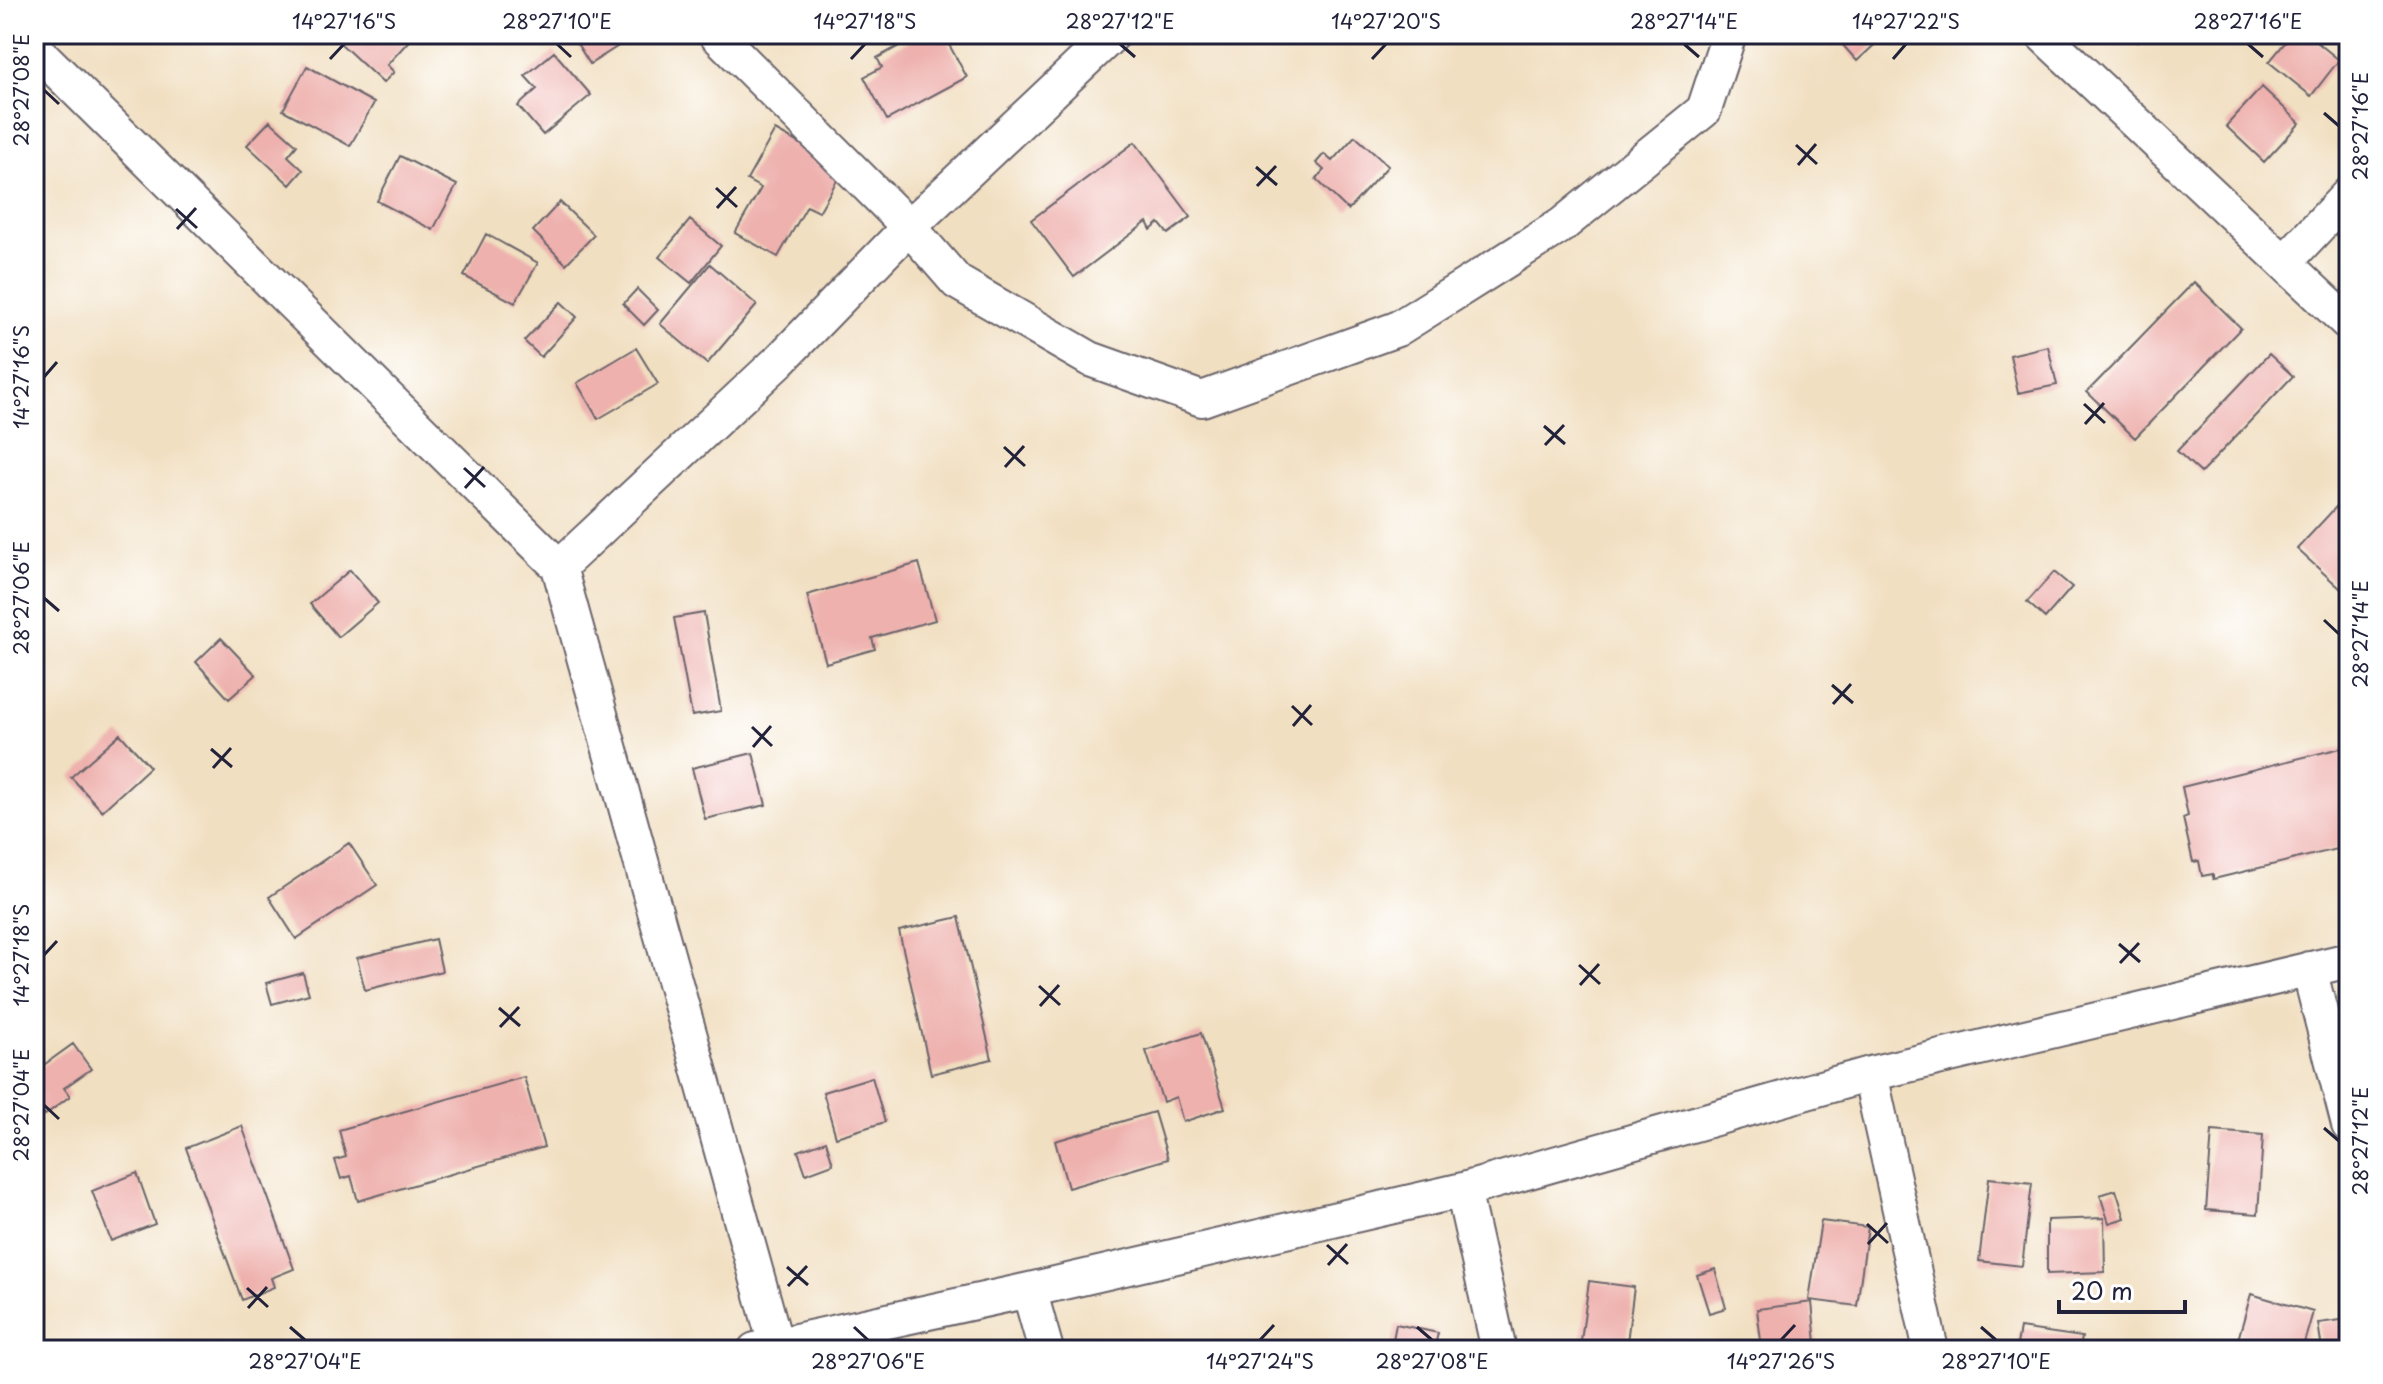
<svg xmlns="http://www.w3.org/2000/svg" width="2383" height="1384" font-family="'Playpen Sans',sans-serif">
	<style>
		.building { fill: #eeb1ad }
		.lines { fill: none; stroke-linecap: round; stroke-linejoin: round }
		.street-casing { stroke: #6a646a; stroke-width: 38 }
		.street { stroke: #fff; stroke-width: 34 }
		.ticks { fill: none; stroke: #22223b; stroke-width: 3 }
		.neatline { fill: none; stroke: #22223b; stroke-width: 3 }
		.ticks-label { font-size: 20px; text-anchor: middle; fill: #22223b }
	</style>
	<rect width="100%" height="100%" fill="#fff"/>
	<filter id="ink" filterUnits="userSpaceOnUse"><feTurbulence type="fractalNoise" baseFrequency=".0125" numOctaves="2"/><feDisplacementMap in="SourceGraphic" scale="16" xChannelSelector="R" yChannelSelector="G"/><feConvolveMatrix kernelMatrix="1 2 1 2 8 2 1 2 1" color-interpolation-filters="sRGB"/></filter>
	<filter id="wash" filterUnits="userSpaceOnUse"><feTurbulence type="fractalNoise" baseFrequency=".006" numOctaves="4" result="noise"/><feDisplacementMap in="SourceGraphic" scale="32" xChannelSelector="R" yChannelSelector="G"/><feGaussianBlur stdDeviation="1.8" result="paint"/><feColorMatrix in="noise" values="0 0 0 0 0 0 0 0 0 0 0 0 0 0 0 0 0 1.4 0 .05"/><feComposite in="paint" operator="in"/></filter>
	<g filter="url(#wash)">
		<rect width="100%" height="100%" fill="#f1dfc1"/>
		<g id="blocks">
			<path class="building" d="M348,34h67l-28,31 7,7 -11,11 -43,-40z
				M571,34h66l-47,30z
				M921,34h22l24,43 -80,43 -23,-43 18,-10 -5,-9z
				M1833,34h53l-29,27z
				M2129,34h15l-7,8z
				M2292,34h15l32,26 -28,36 -42,-34z
				M554,52l37,43 -48,40 -25,-29 19,-17 -12,-13z
				M307,66l67,37 -24,43 -67,-36z
				M2262,87l38,36 -36,39 -38,-36z
				M270,121l27,24 -9,11 15,14 -13,15 -43,-40z
				M775,130l69,38 -25,44 -12,-6 -29,51 -43,-24 26,-45 -14,-8z
				M1355,136l33,30 -40,44 -32,-31 8,-9 -8,-7 8,-9 8,7z
				M1135,142l56,75 -23,17 -9,-11 -8,7 -4,-8 -73,55 -43,-57z
				M400,156l57,29 -24,45 -56,-29z
				M560,202l34,33 -28,29 -33,-33z
				M690,220l31,26 -30,37 -32,-26z
				M486,234l52,29 -23,40 -51,-27z
				M710,264l47,41 -50,59 -47,-40z
				M2194,282l47,46 -106,110 -48,-46z
				M637,289l21,21 -14,15 -21,-21z
				M561,302l16,15 -36,40 -17,-16z
				M2048,346l9,39 -39,8 -8,-38z
				M636,348l22,36 -60,35 -21,-36z
				M2269,354l24,22 -92,97 -24,-22z
				M2349,493v87l-8,9 -44,-40z
				M919,563l16,57 -63,18 3,11 -49,14 -19,-68z
				M350,570l28,33 -40,34 -28,-33z
				M2054,572l18,15 -27,31 -18,-16z
				M704,613l17,98 -29,5 -18,-98z
				M221,638l35,37 -27,24 -33,-37z
				M120,734l30,33 -48,44 -31,-34z
				M2349,746v100l-131,32 -5,1v-5l-11,2 -3,-15 -6,1 -10,-44 5,-2 -6,-29z
				M753,753l13,52 -61,14 -13,-51z
				M349,843l28,42 -81,54 -27,-42z
				M959,917l33,142 -61,15 -32,-143z
				M435,939l7,32 -77,19 -8,-32z
				M303,973l6,21 -37,10 -6,-21z
				M1201,1033l24,75 -42,14 -7,-25 -13,5 -17,-51z
				M73,1044l18,25 -27,19 6,8 -25,19 -6,-8 -5,4v-39z
				M524,1077l20,70 -186,54 -7,-25 -10,3 -6,-19 11,-3 -7,-27z
				M872,1077l13,45 -49,15 -13,-45z
				M1154,1112l14,47 -100,29 -13,-47z
				M242,1126l52,143 -23,9 3,9 -32,13 -56,-152z
				M2212,1131l51,4 -5,79 -52,-4z
				M826,1141l7,23 -27,10 -8,-23z
				M137,1173l18,51 -44,17 -19,-50z
				M1989,1178l43,5 -10,83 -43,-5z
				M2116,1190l9,28 -16,5 -9,-28z
				M2104,1218l1,54 -58,2v-54z
				M1821,1221l47,6 -11,79 -48,-6z
				M1715,1269l11,39 -17,5 -12,-38z
				M1589,1281l45,6 -8,63 -46,-1z
				M2251,1294l62,18 -11,38h-38l-27,-7z
				M1812,1302l4,41 -54,6 -5,-40z
				M2349,1319v26l-27,4 -4,-26z
				M1396,1324l42,9 -4,17h-43z
				M2020,1328l62,9 -2,13h-64z"/>
		</g>
	</g>
	<g filter="url(#ink)">
		<use href="#blocks" fill-opacity="0" stroke="#6a646a" stroke-width="2"/>
		<g class="lines">
			<g class="street-casing">
				<path id="street" d="M1113,34l-204,193 48,55 133,77 112,40 195,-70 165,-104 142,-115 25,-76
					M2042,34l307,290
					M34,48l525,519 217,778
					M2285,262l64,-68
					M559,567l221,-207 129,-133 -193,-193
					M2309,969l40,156
					M1870,1074l61,276
					M1463,1190l36,160
					M1029,1290l17,60
					M755,1350l274,-60 434,-100 407,-116 479,-114"/>
			</g>
			<use href="#street" class="street"/>
		</g>
	</g>
	<path class="ticks" d="M557,44l14,13M1120,44l15,13M1684,44l15,13M2248,44l15,13M330,59l14,-15M851,59l14,-15M1372,59l14,-15M1893,59l13,-15M44,90l15,14M2324,113l15,13M1796,145l21,19M1798,165l18,-21M1256,167l21,18M1257,186l19,-20M716,188l21,19M717,208l19,-21M176,209l21,19M177,229l19,-21M44,377l13,-15M2084,404l21,19M2085,424l19,-21M1544,426l21,18M1545,445l19,-20M1004,447l21,19M1005,467l19,-21M464,468l21,19M465,488l19,-21M44,598l15,13M2324,620l15,14M1832,685l21,18M1833,704l18,-20M1292,706l20,19M1293,726l18,-21M752,727l20,19M753,747l18,-21M211,749l21,18M213,768l18,-20M2119,944l21,18M44,955l13,-14M2120,963l19,-20M1579,965l21,19M1580,985l19,-21M1039,986l21,19M1040,1006l19,-21M499,1008l21,18M500,1027l19,-20M44,1105l15,14M2324,1128l15,13M1867,1224l21,19M1868,1244l19,-21M1327,1245l21,19M1328,1265l19,-21M787,1267l21,18M788,1286l19,-20M247,1288l21,19M248,1308l19,-21M290,1327l15,13M854,1327l14,13M1417,1327l15,13M1981,1327l15,13M1260,1340l14,-15M1781,1340l14,-15"/>
	<rect width="2383" height="1384" fill="none" stroke="#fff" stroke-width="88"/>
	<path d="M2059 1300v12h126v-12" fill="none" stroke="#22223b" stroke-width="4"/>
	<text x="2071" y="1300" font-size="24" fill="#22223b" stroke="#ffffff" stroke-width="6" paint-order="stroke">20 m</text>
	<rect x="44" y="44" width="2295" height="1296" class="neatline"/>
	<g class="ticks-label">
		<text x="344" y="29">14°27'16"S</text>
		<text x="557" y="29">28°27'10"E</text>
		<text x="865" y="29">14°27'18"S</text>
		<text x="1120" y="29">28°27'12"E</text>
		<text x="1386" y="29">14°27'20"S</text>
		<text x="1684" y="29">28°27'14"E</text>
		<text x="1906" y="29">14°27'22"S</text>
		<text x="2248" y="29">28°27'16"E</text>
		<text transform="translate(22 90) rotate(-90)" y="7">28°27'08"E</text>
		<text transform="translate(2361 126) rotate(-90)" y="7">28°27'16"E</text>
		<text transform="translate(22 377) rotate(-90)" y="7">14°27'16"S</text>
		<text transform="translate(22 598) rotate(-90)" y="7">28°27'06"E</text>
		<text transform="translate(2361 634) rotate(-90)" y="7">28°27'14"E</text>
		<text transform="translate(22 955) rotate(-90)" y="7">14°27'18"S</text>
		<text transform="translate(22 1105) rotate(-90)" y="7">28°27'04"E</text>
		<text transform="translate(2361 1141) rotate(-90)" y="7">28°27'12"E</text>
		<text x="305" y="1369">28°27'04"E</text>
		<text x="868" y="1369">28°27'06"E</text>
		<text x="1260" y="1369">14°27'24"S</text>
		<text x="1432" y="1369">28°27'08"E</text>
		<text x="1781" y="1369">14°27'26"S</text>
		<text x="1996" y="1369">28°27'10"E</text>
	</g>
</svg>
